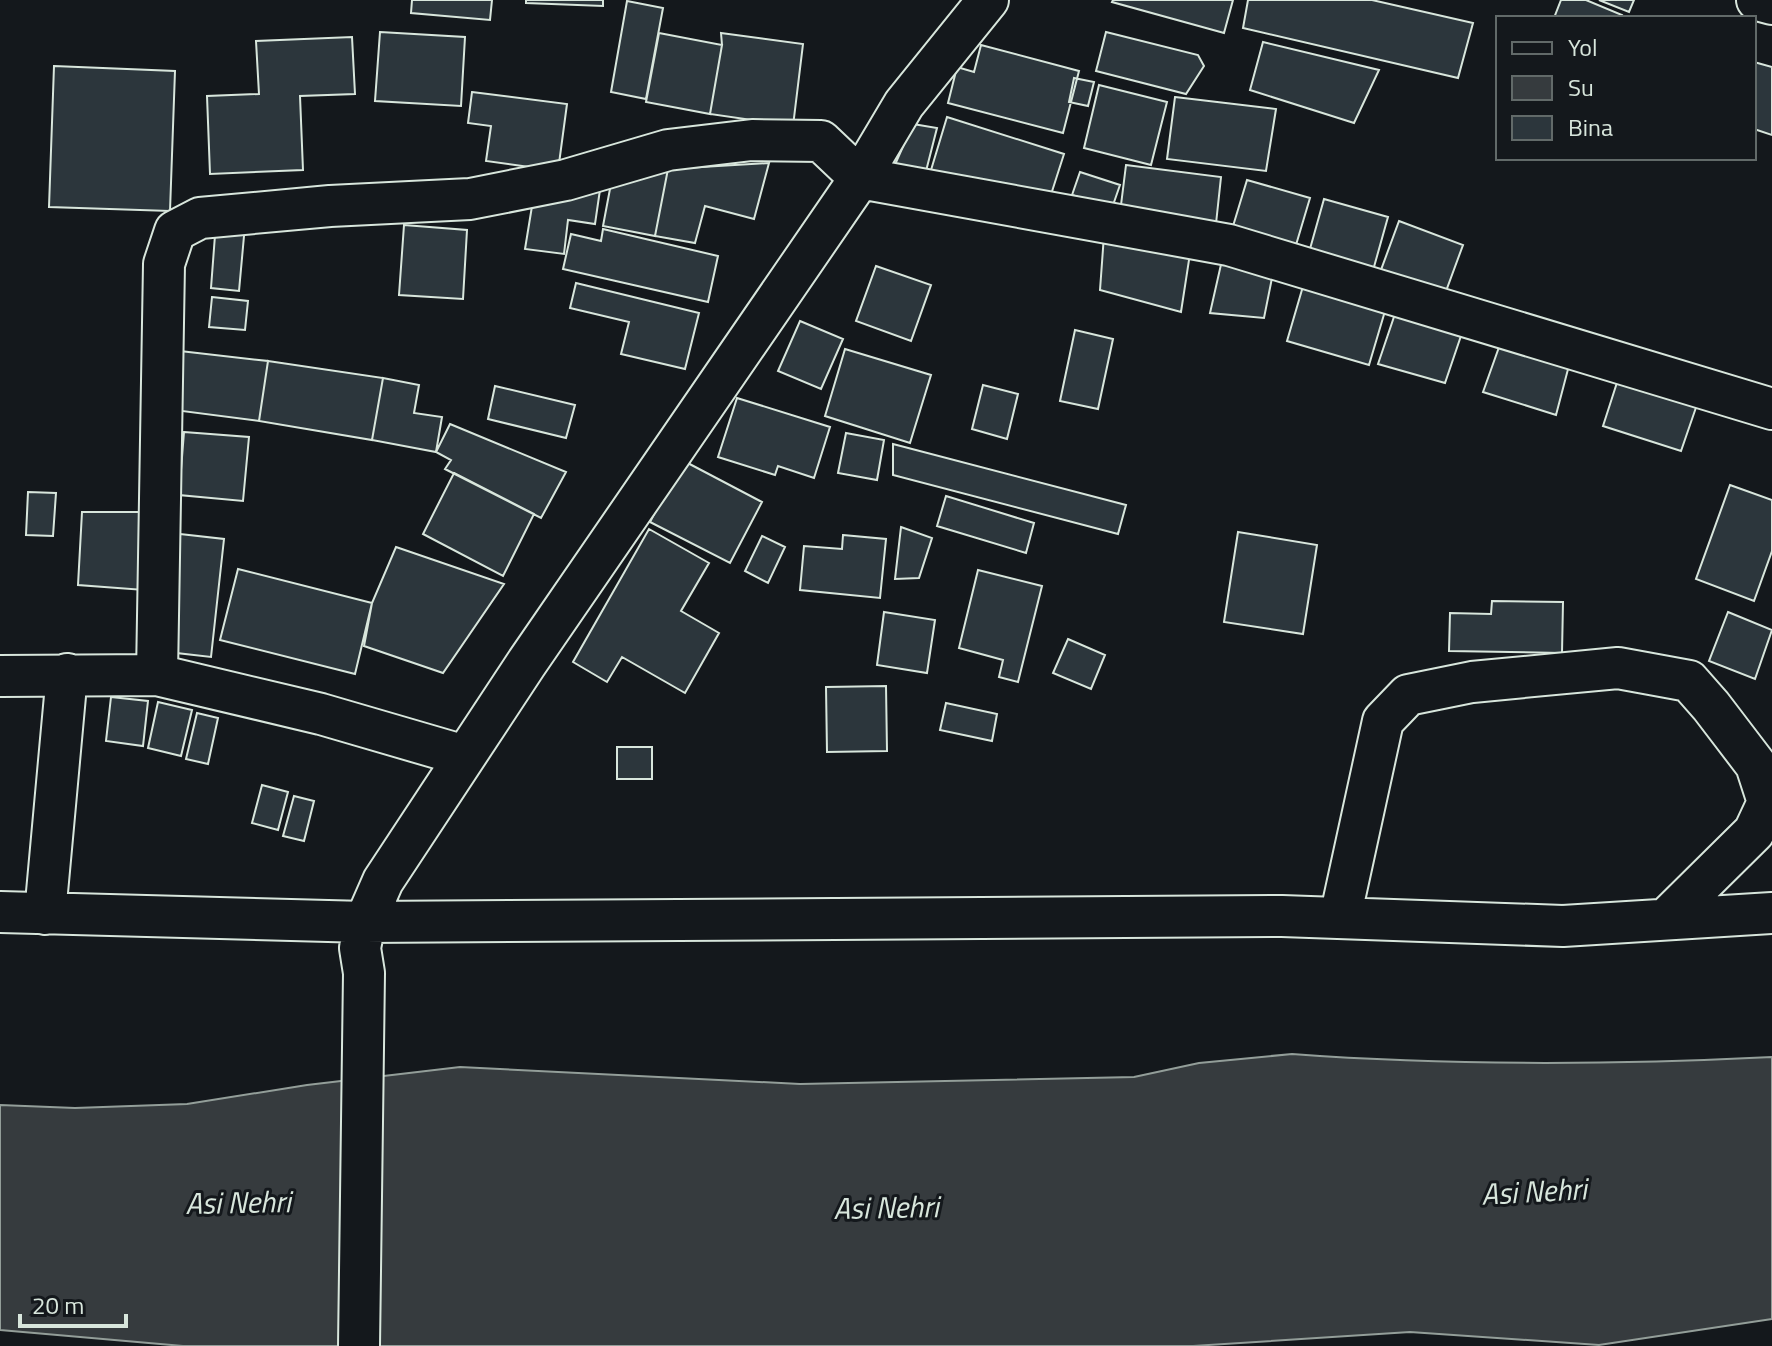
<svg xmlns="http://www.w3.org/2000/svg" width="1772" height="1346" font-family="'Titillium Web',sans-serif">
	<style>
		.water { fill: #363b3e; stroke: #939e99; stroke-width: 2 }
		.building { fill: #2c363c; stroke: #d8e6dc; stroke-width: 2 }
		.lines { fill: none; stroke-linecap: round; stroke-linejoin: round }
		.minor-casing { stroke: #d8e6dc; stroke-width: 44 }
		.minor { stroke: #14181c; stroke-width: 40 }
		.labels { text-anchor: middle; stroke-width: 6; stroke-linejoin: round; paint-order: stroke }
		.water-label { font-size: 30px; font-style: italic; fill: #d8e6dc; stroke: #14181c }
	</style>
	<rect width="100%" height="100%" fill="#14181c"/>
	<path class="water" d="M1292,1054c161,12 320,11 480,3v262l-173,26 -189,-13 -217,14h-1010l-183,-16v-225l75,3 112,-4 120,-19 153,-18 340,17 334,-7 65,-14z"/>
	<path class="building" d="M412,0h80l-2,20 -79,-7z
		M526,0h77v6l-77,-3z
		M1113,0h120l-9,33 -112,-31z
		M1248,0h124l101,23 -15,55 -215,-50z
		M1561,0h25l36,15 -1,3h-67z
		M1599,0h35l-5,12z
		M627,1l36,7 -17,91 -35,-7z
		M380,32l85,5 -4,69 -86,-5z
		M1106,32l92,23 6,11 -18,28 -90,-23z
		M659,33l63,12 -12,69 -64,-12z
		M721,33l82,11 -10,82 -83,-12 12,-69z
		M352,37l3,57 -55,2 3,74 -93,4 -3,-78 52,-2 -3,-53z
		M1263,42l116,28 -25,53 -104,-33z
		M981,45l98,26 -16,62 -115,-30 9,-36 17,5z
		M1754,62l18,5v68l-18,-6z
		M54,66l121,5 -5,140 -121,-4z
		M1074,78l20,4 -6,24 -19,-4z
		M1099,85l68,17 -16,63 -67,-17z
		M472,92l95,12 -9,67 -72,-10 5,-35 -23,-3z
		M1175,97l101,12 -10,62 -99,-12z
		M947,117l117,37 -17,53 -116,-37z
		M913,124l24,4 -13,51 -31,-10z
		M769,163l-15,56 -49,-13 -10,37 -40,-7 13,-67z
		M1126,165l95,12 -6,56 -96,-12z
		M668,169l-13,67 -52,-10 10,-53z
		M1080,172l40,13 -8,23 -40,-13z
		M602,176l-7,48 -27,-4 -4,34 -39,-5 8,-49z
		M1247,180l63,18 -17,57 -63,-19z
		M1324,199l64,18 -16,57 -64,-18z
		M1399,221l64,24 -21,57 -64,-24z
		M216,222l29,3 -6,66 -28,-3z
		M404,225l63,5 -4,69 -64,-4z
		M603,229l115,27 -10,46 -145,-33 8,-35 30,7z
		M1104,235l87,12 -10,65 -81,-22z
		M1222,260l50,18 -8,40 -54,-5z
		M876,266l55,19 -20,56 -55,-20z
		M1306,276l82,25 -19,64 -82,-24z
		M576,283l123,30 -14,56 -64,-15 8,-32 -59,-14z
		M212,297l36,4 -3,29 -36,-3z
		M1397,308l67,19 -19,56 -67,-19z
		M800,321l43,18 -22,50 -43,-18z
		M1075,330l38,9 -15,70 -38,-8z
		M1503,336l69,18 -16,61 -73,-23z
		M845,349l86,26 -21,68 -85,-27z
		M180,351l88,10 -9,60 -85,-11z
		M268,361l115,17 -11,62 -113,-19z
		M1622,367l79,26 -20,58 -78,-25z
		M383,378l36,7 -5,28 28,4 -6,35 -64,-12z
		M983,385l35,9 -11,45 -35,-10z
		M495,386l80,19 -9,33 -78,-19z
		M737,398l93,29 -16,51 -36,-12 -3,9 -57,-18z
		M450,424l116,48 -25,46 -96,-49 6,-9 -15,-8z
		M184,432l65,5 -6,64 -64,-6z
		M846,433l38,7 -7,40 -39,-7z
		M893,444l233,61 -8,29 -225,-59z
		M682,460l80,42 -32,61 -80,-41z
		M454,473l80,41 -31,62 -80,-42z
		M1730,485l42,15v51l-18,50 -58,-22z
		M28,492l28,1 -3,43 -27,-1z
		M946,496l88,27 -8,30 -89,-27z
		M82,512h65l-3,78 -66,-5z
		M901,527l31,11 -13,40 -24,1z
		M649,529l60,34 -28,48 38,22 -34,60 -63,-36 -15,25 -34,-20z
		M1238,532l79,13 -14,89 -79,-12z
		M180,534l44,5 -13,118 -43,-5z
		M843,535l43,4 -6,59 -80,-8 4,-44 38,3z
		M762,536l23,11 -17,36 -23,-12z
		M396,547l108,37 -61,89 -79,-27 8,-43z
		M238,569l134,34 -17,71 -135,-34z
		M978,570l64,16 -24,96 -19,-5 4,-17 -44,-12z
		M1492,601l71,1 -1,51 -113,-2 1,-38 41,1z
		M884,612l51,8 -8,53 -50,-8z
		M1728,612l44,18 -17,49 -46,-18z
		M1068,639l37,16 -14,34 -38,-16z
		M886,686l1,65 -60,1 -1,-65z
		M111,697l37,4 -5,45 -37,-5z
		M158,702l34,8 -11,46 -33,-8z
		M946,703l51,11 -5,27 -52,-11z
		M197,713l21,5 -10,46 -22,-5z
		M617,747h35v32h-35z
		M262,785l26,7 -10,38 -26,-7z
		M294,796l20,5 -10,40 -21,-5z"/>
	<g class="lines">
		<g class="minor-casing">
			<path id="minor" d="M1757,0l15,4
				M157,675l7,-411 11,-33 25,-13 130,-12 140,-7 96,-19 102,-30 84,-10 69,1 39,37 369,67 543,164
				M0,676l157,-1 164,39 144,42
				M0,912l365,10 917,-6 281,10 209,-13
				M45,914l22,-240
				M1340,918l43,-197 25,-26 64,-13 146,-14 71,13 22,25 45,59 12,37 -14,30 -88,87
				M359,1346l5,-373 -4,-25 5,-26 18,-41 143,-217 334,-486 44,-74 84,-104"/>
		</g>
		<use href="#minor" class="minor"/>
	</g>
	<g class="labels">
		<g class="water-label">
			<text transform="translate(1534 1192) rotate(-3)" y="10">Asi Nehri</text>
			<text transform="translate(238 1203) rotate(-1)" y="10">Asi Nehri</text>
			<text transform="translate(886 1208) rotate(-1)" y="10">Asi Nehri</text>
		</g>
	</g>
	<rect x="1496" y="16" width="260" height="144" fill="#14181c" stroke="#626a69" stroke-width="2"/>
	<rect x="1512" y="42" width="40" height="12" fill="#14181c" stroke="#626a69" stroke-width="2"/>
	<text x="1568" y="56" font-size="24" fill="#d8e6dc">Yol</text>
	<rect x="1512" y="76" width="40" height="24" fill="#363b3e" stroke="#626a69" stroke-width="2"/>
	<text x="1568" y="96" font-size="24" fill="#d8e6dc">Su</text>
	<rect x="1512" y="116" width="40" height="24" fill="#2c363c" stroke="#626a69" stroke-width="2"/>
	<text x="1568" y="136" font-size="24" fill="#d8e6dc">Bina</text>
	<path d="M20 1314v12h106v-12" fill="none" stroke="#d8e6dc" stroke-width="4"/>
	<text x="32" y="1314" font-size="24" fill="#d8e6dc" stroke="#14181c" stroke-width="6" paint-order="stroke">20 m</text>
</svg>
